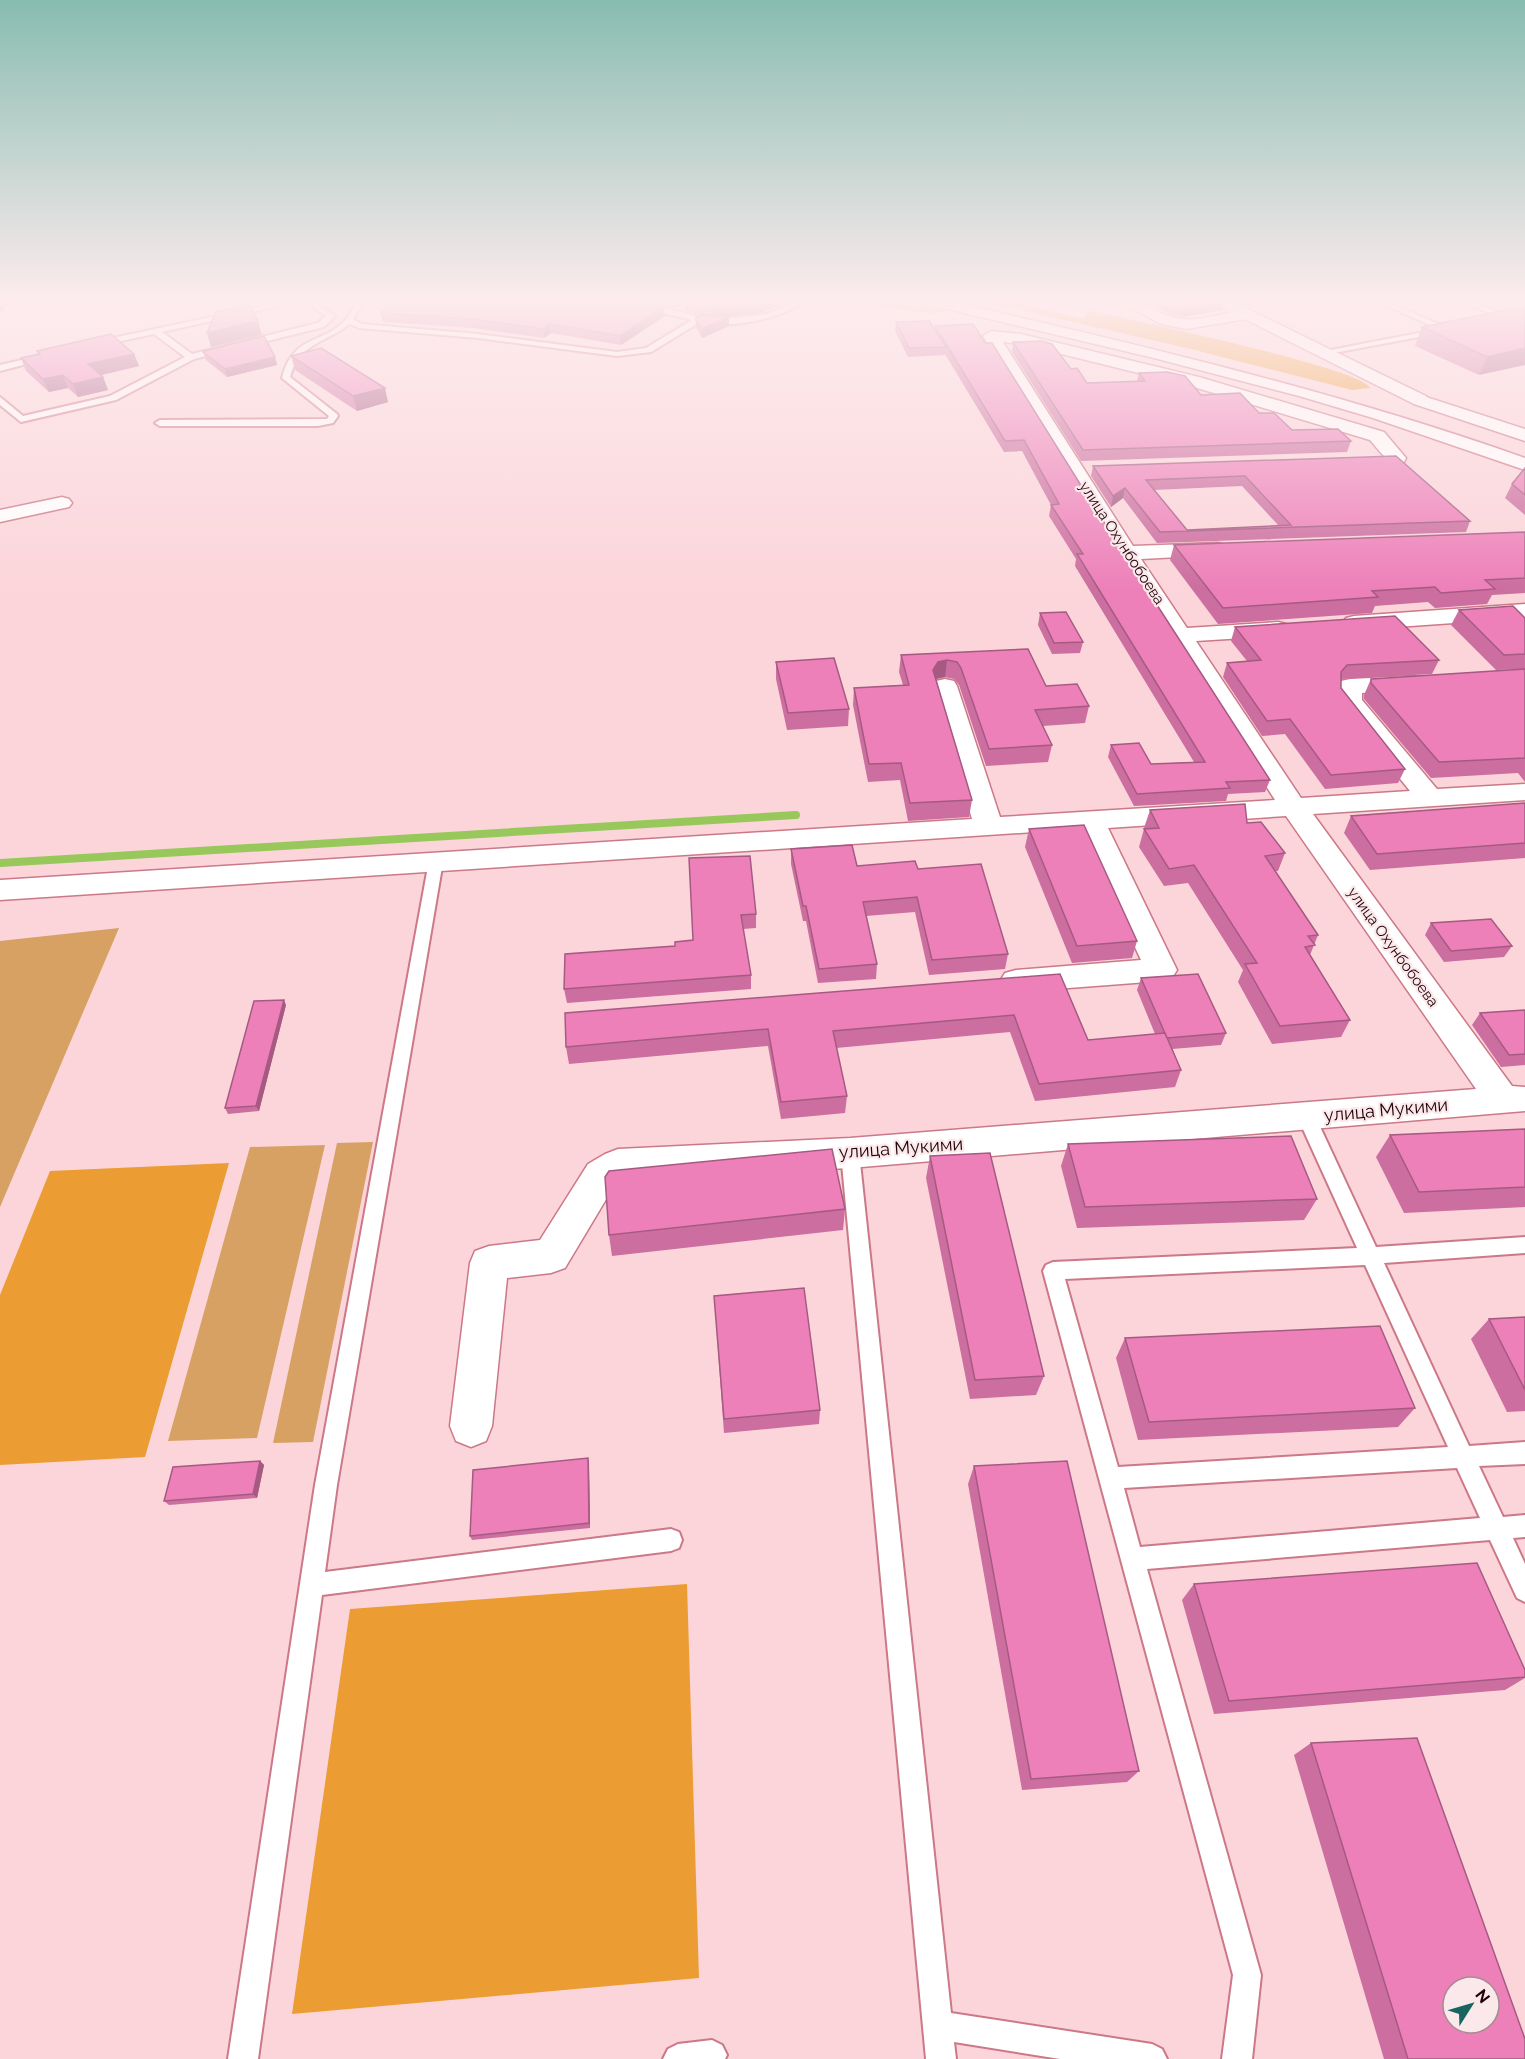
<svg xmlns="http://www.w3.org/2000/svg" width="1525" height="2059" font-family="Raleway,sans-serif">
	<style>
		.green { fill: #d7a164 }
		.forest { fill: #eb9c32 }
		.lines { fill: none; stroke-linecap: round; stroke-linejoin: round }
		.stream { stroke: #98c85b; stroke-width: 8 }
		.lane-casing { stroke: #cc7887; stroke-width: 4 }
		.street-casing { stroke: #cc7887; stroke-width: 3 }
		.secondary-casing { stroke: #cc7887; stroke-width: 3 }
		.lane { fill: #fff; fill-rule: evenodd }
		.street { fill: #fff; fill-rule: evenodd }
		.secondary { fill: #fff; fill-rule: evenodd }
		.wall { fill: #cc6e9f; fill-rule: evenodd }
		.shaded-wall { fill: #a65a82 }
		.building { fill: #ed80b9; stroke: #a65a82; stroke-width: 1.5; fill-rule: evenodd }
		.labels { text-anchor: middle; stroke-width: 4.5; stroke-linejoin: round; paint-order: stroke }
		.far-street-label { font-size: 15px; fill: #21030a; stroke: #fbe8ea }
		.street-label { font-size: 18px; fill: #21030a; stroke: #fbe8ea }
	</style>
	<rect width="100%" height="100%" fill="#fbd5da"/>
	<path class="green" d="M848,301h58l42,10 -15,3z
		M119,928l-116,272 -3,7v-266z
		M373,1142l-60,300 -40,1 64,-300z
		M325,1145l-68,293 -89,3 82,-294z"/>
	<path class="forest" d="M982,301h28l74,18 3,-9c36,8 275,58 283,78l-18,2 -161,-41z
		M229,1163l-84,294 -145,8v-170l50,-124z
		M687,1584l12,394 -407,36 58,-405z"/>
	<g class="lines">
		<path class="stream" d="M0,863l796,-48"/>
		<g class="lane-casing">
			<path id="lane" d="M287,301h13l-138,31 30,22 126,-31 8,-7 -22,-15h8l23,15 -11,11 -130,32 -78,41 -95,22 -21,-17v-8l23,19 87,-20 75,-39 -31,-23 -57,12 -4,-2 1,-2z
				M357,301h7l-11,18 8,5 117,10 139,18 29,-4 46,-28 -79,-19 46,5 53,15 54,-7 16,-6 12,-7h9c-21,19 -77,28 -103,21l-49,30 -34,4 -139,-18 -119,-10 -9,-4c-25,19 -51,19 -60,53l47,37 1,2 -5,7 -15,3h-158l-5,-3 5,-3 167,-1 2,-3 -47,-38c12,-46 42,-32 65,-60 4,-5 6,-12 10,-17z
				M1376,301h9l65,28 -10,4 -117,22 -1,-2 4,-2 113,-22z
				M1460,301h10l41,16 -14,4 2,-4z
				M43,355l4,2 -1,2 -46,12v-6z
				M436,856l7,5 -106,624 -12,87 346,-43 8,3 3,8 -3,8 -8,3 -349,44 -64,464h-30l87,-574 114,-624z
				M1306,1109l6,2 3,5 61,131 149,-10v16l-141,10 85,183 56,-4v22l-46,2 24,51 22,-2v22l-12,1 12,26v38l-8,-4 -27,-58 -343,29 114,406 -9,84h-30l11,-84 -190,-704 3,-6 7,-3 304,-14 -60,-132 3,-5zM1365,1265l83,182 -330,20 -53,-188zM1457,1468l23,50 -340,29 -16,-59z
				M850,1146l6,2 3,5 92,860 201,31 10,5 5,10h-107l-106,-17 2,17h-30l-85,-906 3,-5z
				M712,2040l10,5 5,10 -2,4h-62l5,-10 10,-5z"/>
		</g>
		<g class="street-casing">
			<path id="street" d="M1119,301c26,-2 31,10 53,16 22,7 52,-4 74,-8l8,5 -8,5 -60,10 -25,-5z
				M991,331l30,3 178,43 185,55 22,26 -2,4c-16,4 -24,-11 -34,-22l-183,-55 -166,-41 -18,-2 130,204 85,-3 7,2 4,4 -4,4 -7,2 -77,4 46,69 91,-6 8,2 4,5 -4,5 -8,2 -82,5 105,157 109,-7 -73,-90 1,-15 3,-5 9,-2 63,-3 9,2 3,5 -3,5 -60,5v7l75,89 88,-5v16l-212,14 199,272 13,1v24l-675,57 -225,11 -11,7 -49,82 -14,5 -44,5 -15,148 -6,15 -15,6 -15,-6 -6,-15 20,-163 5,-12 14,-5 51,-6 48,-76 17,-10 13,-5 232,-11 626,-49 -190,-273 -178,12 69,142 -5,8 -11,3 -145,11 -11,-3 -5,-8 5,-8 11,-3 125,-10 -61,-131 -1080,71v-20l972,-61 -39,-133 3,-5 9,-2 9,2 3,5 43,131 275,-17 -159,-247 -133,-217z
				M1420,395l105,34v12l-111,-37 -3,-4 3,-4z
				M62,497l7,2 3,4 -3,4 -69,15v-12z
				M1525,604v14l-171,12 -8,-2 -3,-5 3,-5 8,-2z"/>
		</g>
		<g class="secondary-casing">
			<path id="secondary" d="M923,301h26c194,45 388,90 576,157v12l-152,-52 -74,-22 -145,-38 -228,-54z
				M1212,301h19l195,95 3,4 -3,4h-12l-199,-100z"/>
		</g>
		<use href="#lane" class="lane"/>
		<use href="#street" class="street"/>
		<use href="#secondary" class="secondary"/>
	</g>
	<path class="wall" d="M394,301h390v2l-21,9 -38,5 4,9 -27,12 -6,-11 -1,-9 5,-3 -13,-4 -5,-7 -6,4 -17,-4 -14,-2 20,14 -44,29 -70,-12 -7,5 -71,-10 -90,-6 -2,-9z
		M1145,301h79l-2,9 -41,7 -11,-3z
		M1235,301h43l-32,5z
		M1525,306l-46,69 -64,-29 7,-19z
		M896,322l39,8v-4l50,17 132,200 153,237 -5,12 -37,2 -2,7 -92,5 -26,-49 3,-12 40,19 43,-2 -119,-196 1,-7 -27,-43 2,-11 -29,-54 -18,1 -59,-98v1l-37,2 -13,-26z
		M1013,342l58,27 16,14 50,-2 2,-8 62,22 58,18 33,17 59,11 -4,11 -266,9 -69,-109z
		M37,351l97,3 5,12 -38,9 2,2 5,13 -30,7 -10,-9 -19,4 -23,-21 -5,-13 17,-3z
		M203,352l72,5 2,8 -50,12 -21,-17z
		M291,356l97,46 -31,9 -62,-41z
		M1396,456l74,65 -4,11 -309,11 -34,-45 -12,9 -20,-31 2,-10zM1242,486l37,40 -92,4 -33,-40z
		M1525,468v47l-20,-17 7,-14z
		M1525,532v61l-33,2 -5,9 -52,4 -7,-6 -53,4 -3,7 -154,11 -48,-64 4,-15z
		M1459,610l66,8v164l-7,-9 -87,5 -67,-79v-4l7,-16 153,-10 -28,1 -45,-45z
		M1040,613l43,29 -3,11 -28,1 -14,-29z
		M1235,627l204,33 -7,14 -91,5v9l64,81 -7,14 -73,6 -40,-55 -23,2 -39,-59 4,-14 20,-2 -16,-20z
		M1028,649l18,37 43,20 -4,17 -42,3 9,19 -4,17 -62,4 -27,-81 -5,-6 -9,-2 -9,2 36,121 -3,17 -61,4 -8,-41 -32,2 -15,-77 1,-17 49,-3 -4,-13 2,-17z
		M776,662l73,47 -1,17 -61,4 -11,-51z
		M1525,803v55l-155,12 -26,-37 7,-17z
		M1150,810l97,13 38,30 -7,18h-3l43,64 -8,20 40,65 -9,17 -69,7 -34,-62 5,-12 -55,-87 -24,3 -25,-39 5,-18h1l-1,-1z
		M1029,829l108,112 -5,17 -60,5 -47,-116z
		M791,849l66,17 61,3 90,85 -3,15 -76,6 -14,-63 -49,4 11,48 -1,15 -58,4 -12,-62h-3l-12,-57z
		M689,858l67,56v14l-13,1 8,46v14l-184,14 -3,-14 129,-49z
		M1431,923l81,23 -8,11 -60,5 -19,-27z
		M1060,974l28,66 67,-6 -18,-44 4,-12 85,55 -5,12 -49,4 9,21 -6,17 -140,14 -25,-69 -174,16 11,48 -2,17 -64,6 -13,-73 -199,18 -3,-17z
		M286,1005l-27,106 -31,3 -3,-6z
		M1525,1010v55l-24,2 -29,-42 8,-12z
		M1525,1129v78l-121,6 -28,-56 14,-22z
		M1068,1144l249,55 -13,21 -227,8 -16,-62z
		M930,1156l114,220 -8,19 -66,4 -44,-221z
		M845,1209l-2,21 -231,26 -3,-21z
		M714,1296l106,114 -1,14 -95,9z
		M1525,1317v94l-18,1 -36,-73 18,-20z
		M1125,1338l290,70 -17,19 -260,13 -22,-82z
		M588,1458l1,5 1,65 -118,12 -2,-4z
		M260,1461l4,4 -7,33 -88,7 -5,-4z
		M974,1466l165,305 -12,11 -105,8 -54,-306z
		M1194,1584l331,86v8l-20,12 -291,24 -32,-114z
		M1311,1743l214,316h-141l-90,-304z"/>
	<path class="shaded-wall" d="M0,301h13l-13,11z
		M676,301h6v3l-6,4z
		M769,301h15v2l-21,9 -51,7v-9z
		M1196,301h28l-2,9 -41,7 3,-15z
		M1248,301h30l-32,5z
		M1324,301h13l-13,2z
		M664,307l1,9 -44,29 -1,-9z
		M729,317v9l-27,12 -1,-9z
		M258,321l4,14 -51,12 -4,-14z
		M550,324l1,9 -7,5 -1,-9z
		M1525,348v17l-46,10 8,-18z
		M134,354l5,12 -46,11 -5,-13z
		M275,357l2,8 -50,12 -2,-8z
		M63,375l5,13 -19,4 -6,-13z
		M103,377l5,13 -30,7 -5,-13z
		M385,388l3,14 -31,9 -4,-15z
		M1125,488l-2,10 -12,9 2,-11z
		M947,660l-2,17 -9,2 -3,-9 5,-8z
		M284,1000l2,5 -27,106 -3,-5z
		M588,1458l1,5 1,65 -1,-5z
		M260,1461l4,4 -7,33 -4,-4z"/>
	<path class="building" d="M394,301h244l26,6 -44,29 -70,-12 -7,5 -71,-10 -91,-6z
		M685,301h84l-6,2 -51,7 -26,-7z
		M1176,301h20l-12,1z
		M249,304l9,17 -51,12 9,-21z
		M1525,306v42l-38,9 -65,-30z
		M700,315l29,2 -28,12 -6,-11z
		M929,321l17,26 -37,1 -13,-26z
		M973,324l12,19h7l125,200 153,237 -44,2 4,6 -93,6 -26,-49 28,-2 12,21 54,-2 -128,-208h6l-32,-49 8,-1 -35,-64 -19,1 -70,-115z
		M111,334l23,20 -46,10 15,13 -30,7 -10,-9 -20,4 -22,-21 19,-4 -3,-3z
		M264,336l11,21 -50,12 -22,-17 1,-1z
		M1042,341l10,3 19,25 6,-1 10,15 58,-2 -6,-8 28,-1 18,4 16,19 39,-2 19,20h15l18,17 46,-1 13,12 -268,9 -70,-108z
		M321,348l64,40 -32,8 -62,-40z
		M1396,456l74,65 -310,11 -35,-44 -12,8 -20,-30zM1245,476l46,49 -104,5 -41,-50z
		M1525,468v27l-13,-11z
		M1525,532v46l-40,2 10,9 -54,4 -6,-6 -63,4 6,6 -155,11 -49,-63z
		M1513,606l12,12v36l-21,1 -45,-45z
		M1066,612l17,30 -29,1 -14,-30z
		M1395,616l44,44 -92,5 -6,7v16l64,81 -74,6 -41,-56 -23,2 -40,-58 34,-3 -26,-33z
		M1028,649l18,37 31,-2 12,22 -54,4 17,35 -63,4 -28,-81 -4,-6 -10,-2 -9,2 -5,8 39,130 -62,3 -9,-40 -32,1 -15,-76 55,-3 -8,-30z
		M834,658l15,51 -61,4 -12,-51z
		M1525,669v89l-86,4 -68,-79v-4z
		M1525,803v40l-148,11 -26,-38z
		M1245,804l2,19 14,-1 24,31 -20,3 53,79 -10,1 7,9 -10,2 45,73 -70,6 -35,-62 12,-1 -63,-98 -25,4 -25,-40 15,-1 -9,-18z
		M1084,825l53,116 -60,5 -48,-117z
		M852,845l5,21 58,-5 3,8 63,-5 27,90 -76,6 -15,-63 -54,5 14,62 -58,5 -13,-63h-3l-12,-57z
		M750,856l6,58 -15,1 10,60 -187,14 1,-35 110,-8v-4l18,-2 -4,-82z
		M1491,919l21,27 -61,5 -20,-28z
		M1060,974l28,66 77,-7 16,37 -142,14 -25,-69 -181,16 14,65 -66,6 -13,-73 -202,18 -1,-34z
		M1198,974l28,59 -59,5 -26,-60z
		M284,1000l-28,106 -31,2 29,-107z
		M1525,1010v44l-16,1 -29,-42z
		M1525,1129v58l-106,5 -29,-57z
		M1291,1136l26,63 -232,8 -17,-63z
		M832,1149l13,60 -236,26 -4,-58 4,-6z
		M990,1153l54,223 -69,4 -45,-224z
		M804,1288l16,122 -96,9 -10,-123z
		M1525,1317v73l-36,-71z
		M1380,1326l35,82 -266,14 -24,-84z
		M588,1458l1,65 -119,13 3,-66z
		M260,1461l-7,33 -89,7 9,-34z
		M1067,1461l72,310 -108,8 -57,-313z
		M1477,1563l48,107v7l-296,24 -35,-117z
		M1417,1738l108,301v20h-117l-97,-316zM1453,1987h36v36h-36z"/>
	<linearGradient id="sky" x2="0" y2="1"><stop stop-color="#88bcb0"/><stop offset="0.51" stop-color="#fdecee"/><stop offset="1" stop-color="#fdecee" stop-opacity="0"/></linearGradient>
	<rect width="1525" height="589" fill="url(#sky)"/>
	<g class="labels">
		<g class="far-street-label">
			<text transform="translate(1122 543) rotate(57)" y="5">улица Охунбобоева</text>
			<text transform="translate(1393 947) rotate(54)" y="5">улица Охунбобоева</text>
		</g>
		<g class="street-label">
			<text transform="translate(1386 1110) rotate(-5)" y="6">улица Мукими</text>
			<text transform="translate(901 1148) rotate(-4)" y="6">улица Мукими</text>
		</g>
	</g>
	<g transform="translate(1471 2005) rotate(53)"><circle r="28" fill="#fbe8ea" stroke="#a48c90" stroke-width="1.5"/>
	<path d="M0-4.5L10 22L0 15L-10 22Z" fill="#176560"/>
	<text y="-9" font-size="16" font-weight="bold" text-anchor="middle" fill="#21030a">N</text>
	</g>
</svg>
